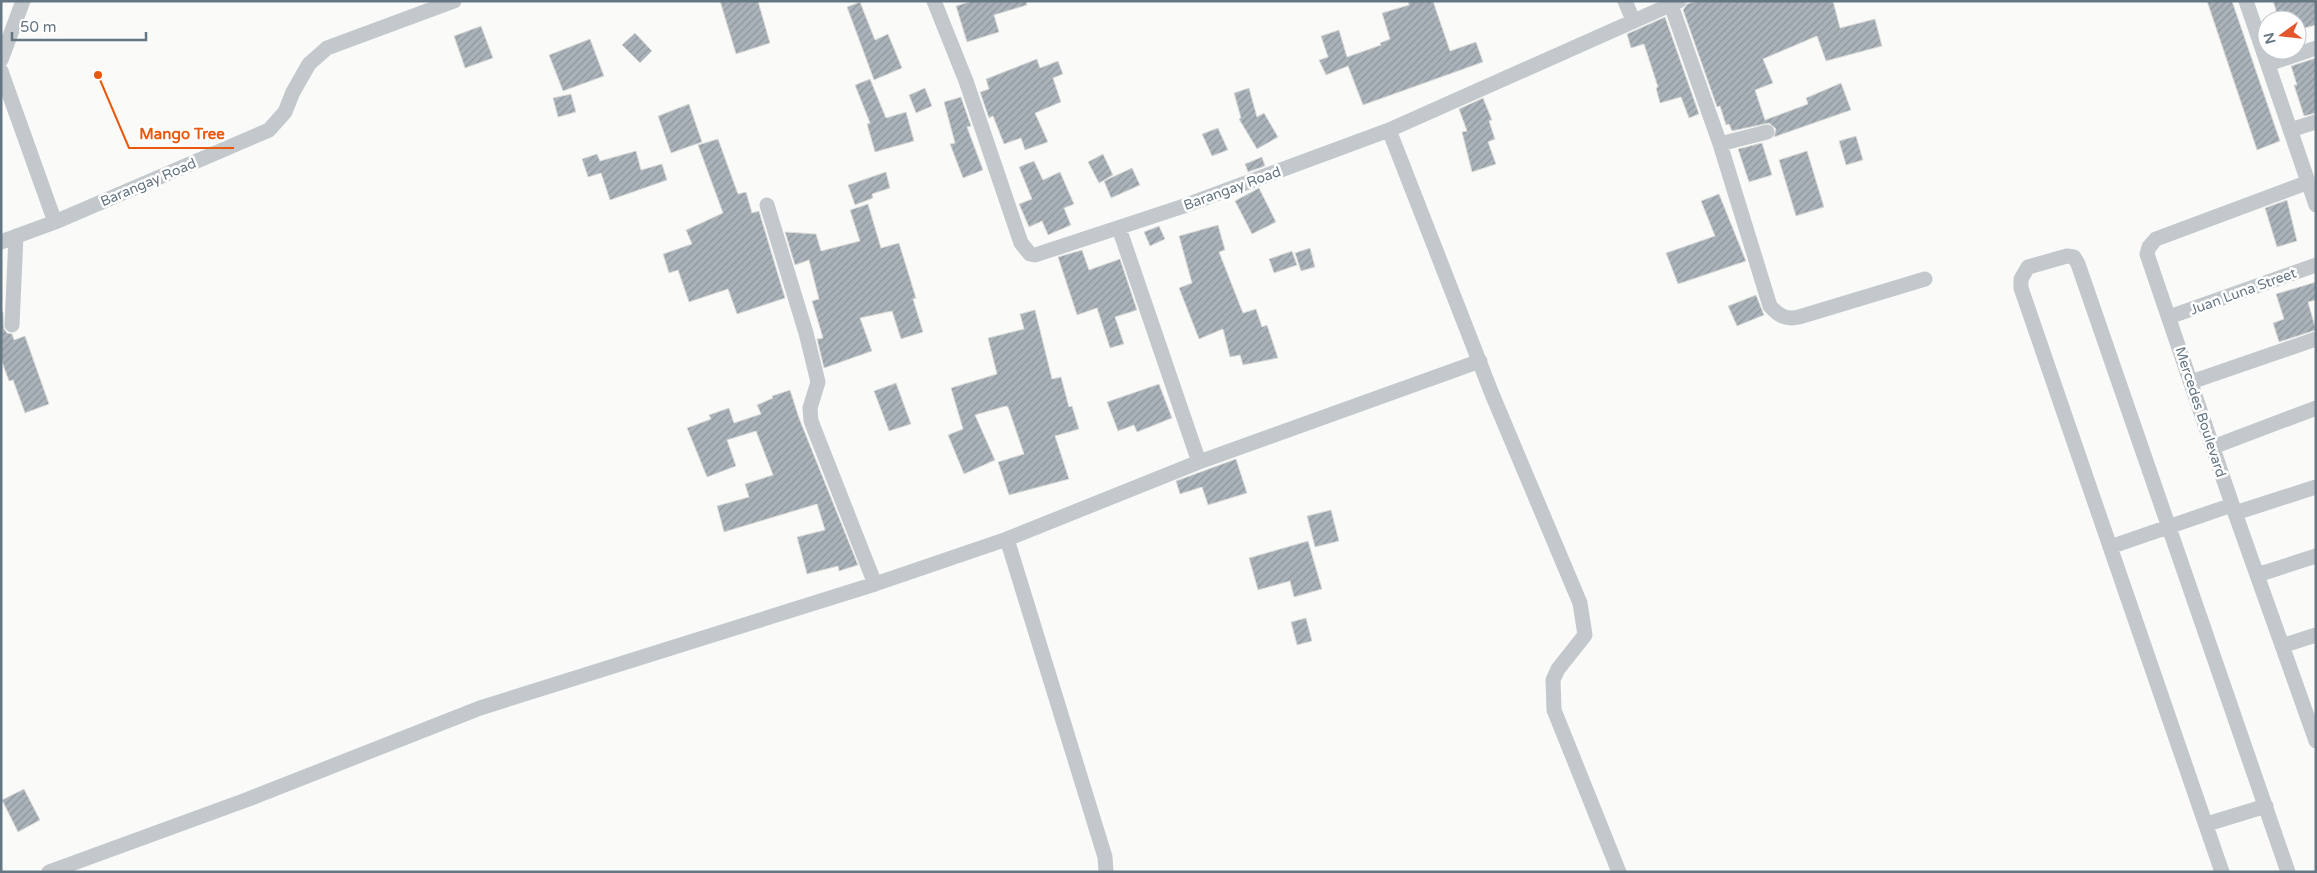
<svg xmlns="http://www.w3.org/2000/svg" width="2317" height="873" font-family="'Varela Round',sans-serif">
	<style>
		.building { fill: url(#building-hatch); stroke: #dcdcda }
		.lines { fill: none; stroke-linecap: round; stroke-linejoin: round }
		.street { stroke: #c3c8cc; stroke-width: 15 }
		.labels { text-anchor: middle; stroke-width: 5; stroke-linejoin: round; paint-order: stroke }
		.street-label { font-size: 14px; fill: #657683; stroke: #fff }
		.leader { fill: none; stroke: #e8590c; stroke-width: 2 }
		.callout-dot { fill: #e8590c; stroke: #fff; stroke-width: 2 }
		.callout-label { font-size: 15px; text-anchor: middle; font-weight: bold; fill: #e8590c; stroke: #fff; stroke-width: 5; stroke-linejoin: round; paint-order: stroke }
	</style>
	<defs>
		<pattern id="building-hatch" width="6" height="6" patternUnits="userSpaceOnUse" patternTransform="scale(1.25)"><rect width="6" height="6" fill="#aab3b9"/><path d="M-1 1l2-2M0 6l6-6M5 7l2-2" fill="none" stroke="#8e969c"/></pattern>
	</defs>
	<rect width="100%" height="100%" fill="#fafaf8"/>
	<path class="building" d="M720,1h38l12,42 -34,11z
		M972,1h54l1,4 -33,10 5,17 -32,10 -11,-36z
		M1408,1h25l17,50 26,-9 7,20 -120,43 -15,-39 -22,9 -7,-15 9,-3 -7,-21 18,-6 8,27 34,-12 -1,-2 10,-4 -8,-26 27,-8z
		M1697,1h136l7,27 35,-9 7,27 -56,15 -9,-25 -54,23 10,24 -18,7 10,30 43,-16 -2,-6 35,-15 10,27 -77,27 2,-8 -7,-6 -37,8 -3,-7 -3,1 -6,-19 -3,1 -34,-97 4,-6z
		M2207,1h25l48,140 -23,9z
		M2273,1h43v24l-19,5v-10h-18z
		M860,2l15,38 13,-6 14,34 -28,12 -27,-73z
		M1665,17l34,97 -10,4 -8,-21 -21,6 -4,-15 2,-1 -14,-43 -13,4 -4,-14z
		M481,26l12,32 -28,10 -11,-32z
		M635,33l17,18 -12,12 -18,-18z
		M590,39l14,37 -41,15 -14,-36z
		M2316,58v55l-12,3 -10,-31h3l-6,-19z
		M1037,59l3,9 18,-7 5,13 -10,4 8,24 -26,11 13,29 -23,8 -4,-12 -17,6 -11,-28 -4,2 -9,-26 9,-3 -3,-10z
		M870,79l16,39 20,-6 8,29 -39,11 -8,-28 3,-1 -15,-38z
		M925,88l7,18 -16,7 -7,-18z
		M1249,88l8,29 7,-4 14,24 -21,12 -18,-30 2,-1 -7,-25z
		M571,94l5,18 -18,5 -5,-19z
		M961,97l10,29 -4,1 16,43 -20,8 -13,-34 5,-1 -11,-41z
		M1483,98l9,22 -3,1 6,18 -7,3 8,22 -24,8 -10,-40 5,-1 -8,-22z
		M689,104l13,38 -31,11 -13,-37z
		M1218,128l10,22 -16,6 -10,-22z
		M1856,136l7,24 -17,5 -7,-24z
		M718,139l20,55 8,-2 6,21 7,-2 26,87 -48,16 -9,-25 -39,13 -11,-32 -9,3 -6,-19 29,-10 -6,-14 37,-17 -25,-68z
		M1762,143l10,32 -23,7 -11,-33z
		M636,151l5,19 21,-6 5,16 -57,20 -9,-27 -13,4 -6,-18 15,-5 3,7z
		M1807,151l17,56 -28,9 -17,-56z
		M1103,154l10,21 -14,8 -11,-21z
		M1262,157l3,9 -17,6 -3,-8z
		M1034,161l9,19 17,-8 14,32 -10,4 7,17 -23,10 -6,-14 -13,6 -10,-23 13,-5 -13,-32z
		M1132,168l8,17 -29,13 -7,-17z
		M886,172l4,16 -18,6 1,4 -18,7 -7,-20z
		M1259,188l17,34 -24,12 -17,-33z
		M1719,194l27,67 -68,23 -12,-31 49,-17 -14,-35z
		M2287,200l10,41 -20,6 -12,-39z
		M868,204l13,44 18,-5 17,55 -3,1 10,33 -22,7 -9,-28 -32,7 12,33 -48,17 -7,-29 6,-1 -11,-37 7,-2 -10,-39 -14,5 -10,-33 31,2 5,17 39,-10 -10,-31z
		M1218,225l7,25 -6,2 24,61 13,-4 6,18 5,-2 11,33 -35,7 -3,-10 -10,2 -7,-28 -24,10 -20,-51 13,-5 -13,-47z
		M1159,226l6,13 -15,7 -6,-14z
		M1310,248l5,19 -14,4 -6,-18z
		M1082,250l7,20 31,-11 17,51 -22,7 9,27 -14,4 -13,-40 -20,7 -19,-58z
		M1292,251l5,14 -23,8 -5,-14z
		M2316,282v18l-8,2 8,28 -37,12 -6,-19 11,-4 -8,-25z
		M1756,295l8,20 -27,11 -9,-20z
		M1,310l2,2 1,17 3,4 5,1 2,6 11,-4 24,68 -24,9 -12,-33 -4,1 -8,-22z
		M1035,310l17,69 9,-2 8,30 3,-1 7,23 -24,7 14,43 -60,16 -11,-33 26,-8 -16,-47 -2,-1 -31,9 20,45 -31,14 -16,-39 15,-6 -12,-41 46,-14 -9,-36 36,-9 -4,-15z
		M896,383l15,41 -22,7 -15,-40z
		M1159,384l13,34 -35,14 -3,-7 -16,6 -11,-29z
		M790,390l9,28 59,147 -19,6 -1,-5 -31,8 -10,-37 28,-7 -8,-26 -93,28 -7,-26 32,-9 -4,-13 28,-9 -17,-44 -29,9 9,26 -29,11 -20,-49 24,-9 -2,-4 20,-7 5,15 27,-9 -4,-9 16,-7 -1,-2z
		M1236,459l11,34 -39,12 -6,-18 -22,7 -4,-13z
		M1331,510l8,31 -24,6 -8,-31z
		M1308,541l14,48 -28,8 -4,-16 -32,9 -9,-32z
		M1306,618l6,23 -15,4 -6,-23z
		M24,789l16,31 -22,12 -16,-32z"/>
	<g class="lines">
		<path class="street" d="M934,1l32,80 55,162 9,11 5,1 146,-48 208,-77 290,-129
			M1625,1l8,19
			M2246,1l70,204
			M1671,5l49,139 47,-12
			M1,60l22,-59
			M2268,64l48,-16
			M1,71l54,151
			M1389,130l103,264 88,209 5,32 -27,34 -5,11 1,30 65,162
			M2290,130l26,-8
			M1720,144l50,162c9,10 16,14 29,11l126,-38
			M2309,182l-153,57 -7,8 -2,7 88,259 81,228
			M767,205l39,128 12,49 -8,26 1,13 64,163
			M1,242l54,-20 214,-92 16,-18 8,-20 16,-28 18,-16 127,-47
			M2169,317l147,-52
			M12,325l4,-89
			M2191,382l125,-43
			M2213,447l103,-39
			M1199,462l281,-101
			M2235,513l81,-26
			M1007,539l98,318 1,15
			M2110,547l122,-42
			M2257,575l59,-19
			M2282,646l34,-11
			M2207,824l59,-18
			M49,872l197,-72 234,-92 395,-124 132,-45 192,-77 -80,-234
			M2222,872l-201,-584v-9l7,-12 39,-11 7,1 4,7 210,608"/>
	</g>
	<g class="labels">
		<g class="street-label">
			<text transform="translate(148 182) rotate(-23)" y="5">Barangay Road</text>
			<text transform="translate(1232 188) rotate(-20)" y="5">Barangay Road</text>
			<text transform="translate(2243 291) rotate(-20)" y="5">Juan Luna Street</text>
			<text transform="translate(2201 412) rotate(72)" y="5">Mercedes Boulevard</text>
		</g>
	</g>
	<path class="leader" d="M98 75L129 148H234"/>
	<circle class="callout-dot" cx="98" cy="75" r="5"/>
	<g class="callout-label">
		<text x="182" y="139">Mango Tree</text>
	</g>
	<rect width="2317" height="873" fill="none" stroke="#657683" stroke-width="5"/>
	<g transform="translate(2282 35) rotate(255)"><circle r="24" fill="#ffffff" stroke="#c1c8cd"/>
	<path d="M0-4L9 19L0 12L-9 19Z" fill="#e4572e"/>
	<text y="-8" font-size="14" font-weight="bold" text-anchor="middle" fill="#657683">N</text>
	</g>
	<path d="M12 32v8h134v-8" fill="none" stroke="#657683" stroke-width="2.5"/>
	<text x="20" y="32" font-size="15" fill="#657683" stroke="#ffffff" stroke-width="4" paint-order="stroke">50 m</text>
</svg>
